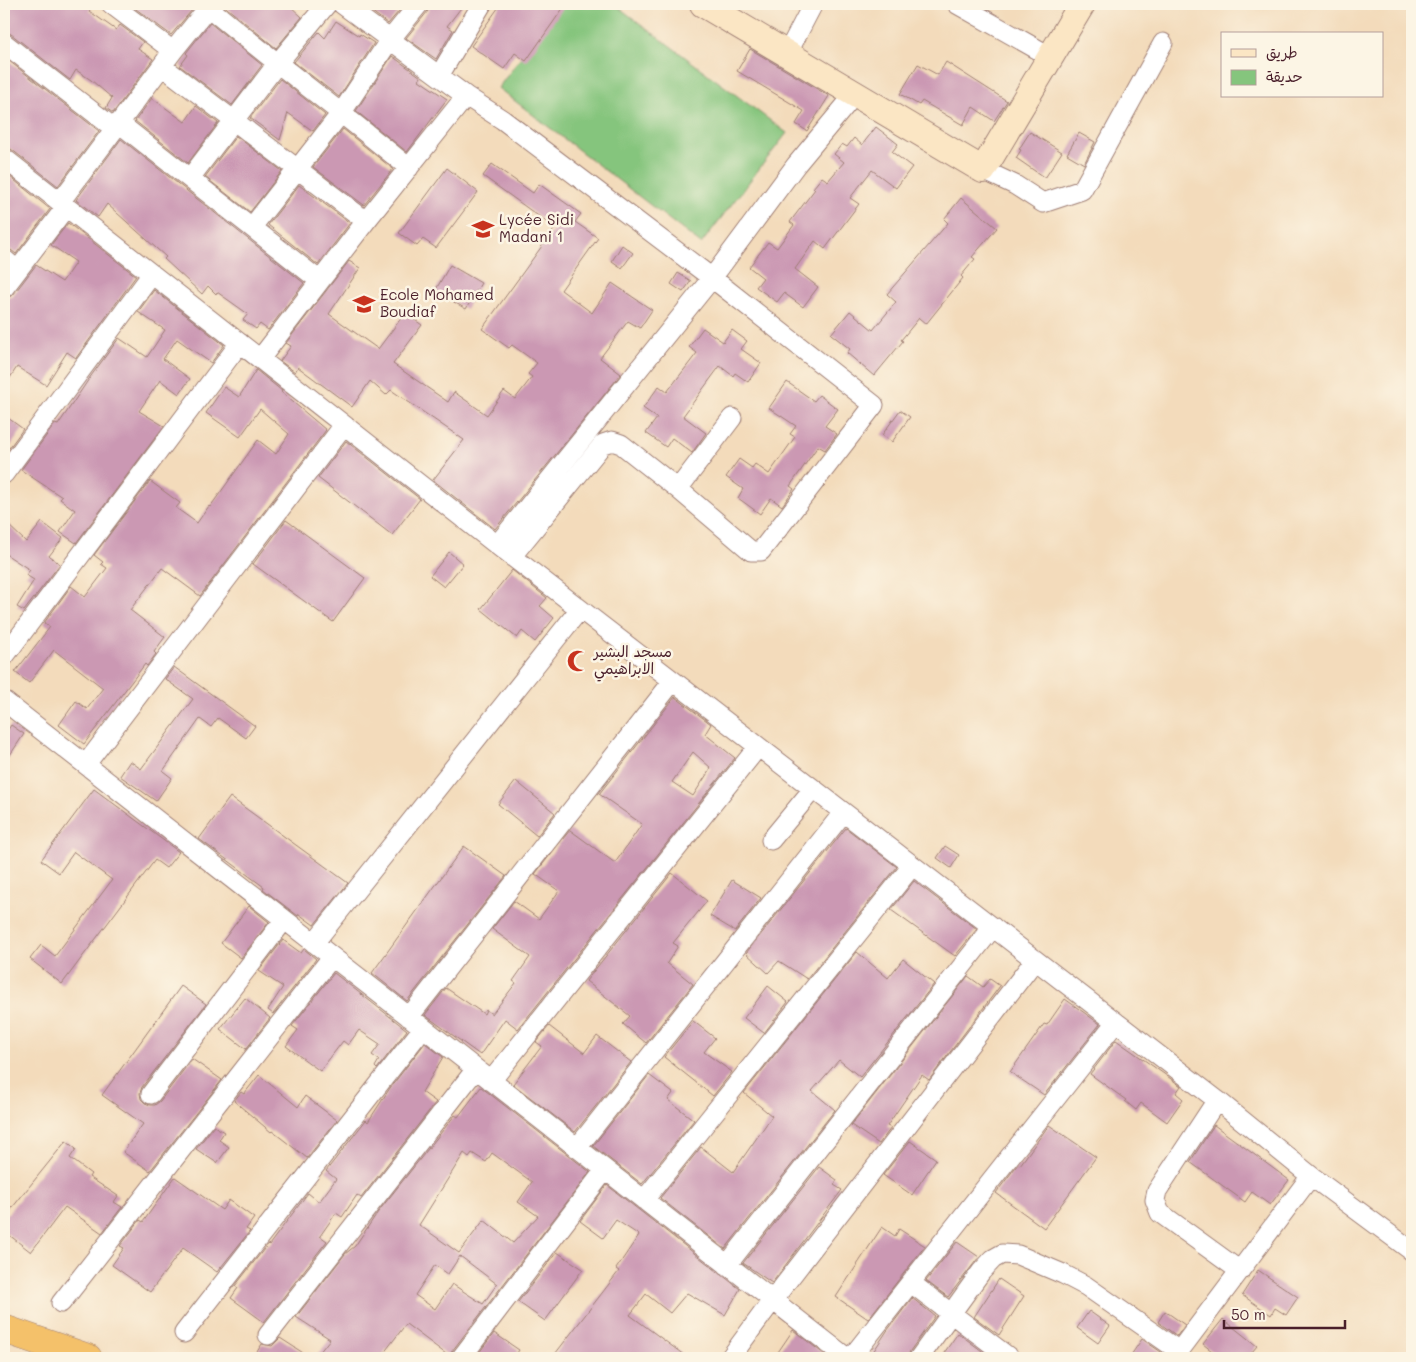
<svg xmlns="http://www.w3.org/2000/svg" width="1416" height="1362" font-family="Mali,'Playpen Sans Arabic',sans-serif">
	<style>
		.green { fill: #85c57d; stroke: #687254 }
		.building { fill: #cb98b3; fill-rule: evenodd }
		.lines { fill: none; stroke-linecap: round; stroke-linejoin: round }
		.street-casing { stroke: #9e7d73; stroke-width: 21 }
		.secondary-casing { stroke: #9e7d73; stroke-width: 28 }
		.highway-casing { stroke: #9e7d73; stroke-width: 29 }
		.street { stroke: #fff; stroke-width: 19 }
		.secondary { stroke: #fbe6c4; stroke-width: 26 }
		.highway { stroke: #f4c16b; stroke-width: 28 }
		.labels { text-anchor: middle; stroke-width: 5; stroke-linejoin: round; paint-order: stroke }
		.poi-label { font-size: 15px; fill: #4a1f2b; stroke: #fcf5e5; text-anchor: start }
	</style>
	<rect width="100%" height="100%" fill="#fcf5e5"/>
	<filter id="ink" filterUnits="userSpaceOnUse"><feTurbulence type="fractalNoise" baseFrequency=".02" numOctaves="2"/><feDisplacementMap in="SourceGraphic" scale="10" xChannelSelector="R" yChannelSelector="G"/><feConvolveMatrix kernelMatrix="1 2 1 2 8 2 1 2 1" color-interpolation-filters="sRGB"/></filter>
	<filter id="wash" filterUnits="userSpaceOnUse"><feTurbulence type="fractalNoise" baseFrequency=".0096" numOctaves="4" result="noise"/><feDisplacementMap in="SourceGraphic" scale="20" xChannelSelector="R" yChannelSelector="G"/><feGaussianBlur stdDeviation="1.12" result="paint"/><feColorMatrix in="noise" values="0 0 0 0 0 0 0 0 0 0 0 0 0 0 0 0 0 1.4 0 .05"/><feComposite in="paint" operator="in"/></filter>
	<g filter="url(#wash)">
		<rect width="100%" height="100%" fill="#f3dbbb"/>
		<path class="green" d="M561,4h53l173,129 -86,111 -203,-156z"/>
		<g id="blocks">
			<path class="building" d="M4,4h90l-5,7 27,19 4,-5 23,17 -5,7 15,10 -40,54 -7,-5 6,-10 -21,-18 -15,-10 -6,10 -59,-46 -7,-2z
				M134,4h63l-26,31 -39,-29z
				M222,4h66l14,13 -26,31z
				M362,4h43l-17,20z
				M430,4h34l-17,22 6,4 -17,29 -30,-21 22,-27z
				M501,4h65l-40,57 -11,-8 -11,16 -33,-23z
				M336,21l23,15 1,-2 14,9 -35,54 -45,-35 25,-30 6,6z
				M210,23l52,42 -30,40 -52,-39 8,-11 -2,-2z
				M750,49l79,47 -22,35 -11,-7 8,-13 -67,-40z
				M392,56l29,21 -2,3 28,19 -40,53 -51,-41z
				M4,57l95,74 -41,55 -47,-37 -7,-2z
				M946,62l61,39 -13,20 -21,-14 -10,18 -41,-24 -3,4 -19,-11 18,-30 20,11z
				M280,79l45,36 -12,16 -25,-18 -8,27 -30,-22z
				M152,98l33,24 11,-16 22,17 -30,40 -53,-42z
				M876,127l22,17 -6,8 20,15 -16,21 -24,-18 -22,28 9,6 -34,45 -10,-8 -20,28 23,18 -15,20 -19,-14 -7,9 -21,-15 7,-9 -14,-11 19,-25 9,6 17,-23 -4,-3 25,-33 -2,-1 9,-11 6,4 16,-19 -10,-8 8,-10 5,3 7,-9 8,7z
				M343,129l50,40 -29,36 -51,-38z
				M1030,132l32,20 -17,26 -29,-20 5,-8 -2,-1z
				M1079,133l16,9 -11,22 -17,-10z
				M236,136l46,35 -32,41 -45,-35z
				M121,139l183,144 -36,47 -8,-6 -4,5 -13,-9 5,-6 -31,-22 -1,2 -8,-8 -6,8 -38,-35 2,-2 -59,-53 -9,13 -22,-17z
				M492,164l41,29 6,-9 42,30 -6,8 23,16 -37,52 31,23 20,-30 40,27 -12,18 -12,-7 -28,37 21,16 -126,155 -62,-49 31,-40 -73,-50 -5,5 -16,-14 -18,26 -54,-40 -3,5 -15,-11 11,-15 -5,-3 63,-82 11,7 -31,46 49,35 27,-36 17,12 -29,39 55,38 6,-10 33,23 17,-24 11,8 17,-22 -4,-3 9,-11 -25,-18 -3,3 -27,-19 73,-101 -72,-52z
				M447,168l31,24 -42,56 -13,-9 -6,7 -18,-13z
				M4,172l46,37 -34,45 -5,-4 -7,-2z
				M299,185l51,38 -32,42 -50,-40z
				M961,198l36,30 -25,29 3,2 -14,17 2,2 -37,46 -7,-6 -18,22 2,1 -29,35 -27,-23 3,-4 -19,-15 19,-23 23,19 23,-28 -9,-8 61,-71 -4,-4z
				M68,223l68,53 -60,82 -9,-6 -21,33 -29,-18 -13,20v-88l9,-4 23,-30 26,17 14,-20 -25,-17z
				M622,245l11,8 -11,15 -10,-7z
				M450,265l31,18 -15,26 -31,-18z
				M678,273l13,8 -8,11 -12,-8z
				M154,290l70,55 -13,18 -34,-24 -14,20 27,20 -11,15 -19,-14 -21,31 25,15 -88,117 -16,-11 15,-22 -15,-11 2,-2 -41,-27 34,-46 3,1 33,-49 28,-38 28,19 18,-27 -27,-18z
				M703,328l20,14 9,-12 15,11 -6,8 20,14 -13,19 -13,-9 -2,3 -13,-10 -37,50 23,17 -14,20 -20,-15 -6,9 -20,-14 11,-15 -14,-10 16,-22 8,6 30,-39 -8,-6z
				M256,370l26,21 -1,1 45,38 -126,166 -38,-28 -32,42 35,27 -11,15 2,2 -9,12 -2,-2 -61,80 -25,-19 17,-24 11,8 16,-21 -49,-38 -25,33 -14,-11 35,-45 -6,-4 27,-37 14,11 22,-29 -6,-4 2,-2 -9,-7 56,-74 30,22 -4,5 21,15 12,-17 1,1 48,-67 18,14 13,-20 -29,-25 -20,28 -34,-24 18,-26 15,10z
				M787,382l27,19 5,-6 19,14 -13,17 12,8 -12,16 -7,-4 -28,40 4,3 -12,17 -11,-8 -11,16 -22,-16 5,-9 -17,-12 13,-18 13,9 3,-4 14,10 26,-37 -5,-3 6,-8 -27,-18z
				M900,410l10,7 -18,25 -10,-7z
				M4,415l19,14 -19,26z
				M346,441l74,58 -28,36 -74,-57z
				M286,520l79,58 -32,44 -80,-58z
				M4,521l22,21 16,-20 21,16 -14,18 11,8 -36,47 -7,-4 17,-27 -8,-5 4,-5 -26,-17z
				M449,552l14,12 -19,23 -14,-11z
				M512,570l35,28 -7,8 14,12 -19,24 -13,-11 -5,7 -36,-29z
				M174,667l81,59 -9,12 -28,-20 -7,9 -11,-8 -37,52 9,7 -16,23 -36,-25 10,-15 11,8 52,-70 -28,-20z
				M675,697l36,27 -6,10 30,24 -217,271 -13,-10 -25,36 -55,-40 21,-27 38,26 2,-4 6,4 24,-31 -3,-2 17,-24 -38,-28 22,-28 25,18 20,-28 -24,-17 35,-44 45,33 27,-39 -43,-30zM693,752l18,16 -18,28 -21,-14z
				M11,725l13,9 -20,30v-28z
				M516,781l39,32 -18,23 -39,-32z
				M94,789l85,63 -13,16 -11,-8 -93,124 -32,-25 11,-14 14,11 57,-76 -38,-28 -15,21 -18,-13z
				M230,797l118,86 -34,42 -15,-11 -1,2 -35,-27 1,-2 -65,-48z
				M846,828l51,39 -90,112 -28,-18 -11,12 -22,-20z
				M464,846l42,30 -99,125 -35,-28z
				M945,846l14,9 -8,13 -14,-10z
				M672,873l35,28 -34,42 5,3 -11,17 26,21 -47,59 -23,-19 7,-8 -44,-35z
				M732,880l29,18 -26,33 -25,-15z
				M914,881l63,48 -22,27 -64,-46z
				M249,906l20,16 -28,36 -20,-15z
				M283,940l18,13 3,-4 12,10 -43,55 -5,-4 15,-23 -24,-16z
				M857,952l31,26 15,-19 31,25 -74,93 -21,-17 -27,31 23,19 -110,139 -65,-51 41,-51 32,25 39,-56 -28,-23z
				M334,973l73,57 -30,39 -2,-2 4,-7 -7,-5 8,-11 -21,-14 -11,15 -5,-4 -23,30 -34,-25 12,-16 -6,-4z
				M968,976l15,11 7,-8 10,7 -71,94 -7,-5 -35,51 4,2 -12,16 -28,-19z
				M181,986l25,18 -64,83 -2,6 1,6 4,4 5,2h5l5,-4 32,-42 30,21 -72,91 -27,-19 20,-28 -41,-29z
				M768,986l20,16 -24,31 -20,-15z
				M245,998l25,20 -24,31 -26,-20z
				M1065,999l35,25 -56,71 -34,-23 34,-48 3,1z
				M693,1021l22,17 -11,14 28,20 -19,24 -49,-39z
				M549,1026l35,27 13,-17 34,26 -56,70 -62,-48 29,-38 -6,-4z
				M1116,1040l65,46 -5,7 7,6 -16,23 -26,-19 -5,7 -11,-9 1,-1 -36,-26z
				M425,1043l18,14 -21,35 14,10 -75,96 -4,-3 -15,22 -6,-4 -16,23 7,5 -63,81 -33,-24 7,-10 -3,-2 33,-42 1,1 39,-52 11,9 17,-23 -10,-8 40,-51 2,2 22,-34z
				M259,1075l39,32 7,-11 32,24 -30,38 -35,-27 -1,1 -37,-31 7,-9 3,2z
				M649,1075l24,18 -5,7 26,20 -52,64 -49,-38z
				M481,1087l109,85 -138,179 -2,6 -44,-33 -26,34h-65l15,-19 -34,-22 49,-63 10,-8 23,-34 77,-97 3,2zM464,1153l5,4 3,-4 14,9 6,-9 40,29 -14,20 20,14 -25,27 -29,-23 -25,33 -40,-28zM460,1256l37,28 -14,20 -31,-20 -17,25 -20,-14 20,-30 13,9z
				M1049,1125l47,32 -52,71 -48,-35 22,-29 2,1z
				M1214,1125l75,55 -19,25 -18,-13 -7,10 -55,-40z
				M214,1126l10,6 -5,8 10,7 -12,16 -21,-14z
				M66,1141l10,8 -6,9 21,16 -2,3 29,19 -4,6 8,5 -20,26 -37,-26 -34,45 -27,-21v-13z
				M910,1141l26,18 -24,36 -29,-20z
				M819,1167l18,13 -3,5 8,5 -70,93 -29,-20z
				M175,1177l47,33 7,-10 25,18 -8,11 4,2 -33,41 -34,-24 -33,44 -38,-27 12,-17 -4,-2 20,-26 3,2z
				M607,1185l133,104 -15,26 -38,-22 -17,20 -24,-19 -16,21 58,43h-136l67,-87 -3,-2 23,-34 -23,-15 -13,18 -23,-17z
				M882,1227l13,9 4,-7 26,17 -57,73 -32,-22z
				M957,1242l22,15 -31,40 -22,-16z
				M557,1252l26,17 -38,52 -27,-19z
				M1258,1270l40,27 -12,18 -11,-7 -4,7 -29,-20z
				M999,1279l25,17 -25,39 -25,-18z
				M912,1298l23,18 -25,35 -3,7h-38l18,-27z
				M1089,1311l21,15 -12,17 -21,-15z
				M1165,1311l20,14 -8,11 -19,-14z
				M1223,1319l34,27 -10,12h-26l-18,-14z
				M793,1330l36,28h-55z
				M494,1333l25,17 -5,8h-39z
				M958,1333l28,21 -3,4h-32l-7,-5z
				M280,1338l31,20h-58l9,-14 10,2z
				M1142,1339l22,15 -1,4h-34z"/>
		</g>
	</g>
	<g filter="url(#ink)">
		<use href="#blocks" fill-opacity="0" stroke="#9e7d73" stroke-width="1"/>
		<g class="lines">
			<g class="street-casing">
				<path id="street" d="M111,4l62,47
					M342,4l124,92 37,24 209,158 162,127 -113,146h-10l-73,-62
					M957,4l94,53
					M208,7c66,55 135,106 201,161
					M4,43l111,86
					M787,54l26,-50
					M162,66l204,155
					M439,76l43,-72
					M119,123l201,158
					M4,158l493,387 720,555 94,76 101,75
					M983,170l32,15 28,18 39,-13 81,-147
					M190,178l87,-114 50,-60
					M60,202l113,-151 38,-47
					M252,227l90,-115 47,-71 30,-37
					M4,259l13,11
					M4,288l62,-81
					M260,359l106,-138 100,-125
					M4,474l148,-200
					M497,545l215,-267 84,-113 59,-71
					M512,556l91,-112 9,-3 9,3 57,45 54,-71
					M4,657l236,-314
					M4,701l843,657
					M86,764l258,-339
					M771,840l42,-51
					M314,943l266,-334
					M409,1017l264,-336
					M491,1081l267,-334
					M151,1094l133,-174
					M1217,1100l-60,91 -2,9 5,13 80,58
					M577,1148l266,-335
					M644,1200l268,-334
					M727,1265l266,-338
					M911,1283l99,75
					M61,1303l271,-346
					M184,1333l239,-305
					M268,1335l208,-266
					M461,1358l144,-188
					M730,1358l42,-57 263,-341
					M851,1358l265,-336
					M919,1358l62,-86 12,-13 9,-5 16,1 45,19 23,12 93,65
					M1174,1358l137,-182"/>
			</g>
			<g class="secondary-casing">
				<path id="secondary" d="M703,4l280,166 99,-166"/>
			</g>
			<g class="highway-casing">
				<path id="highway" d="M4,1329l84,29"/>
			</g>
			<use href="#street" class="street"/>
			<use href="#secondary" class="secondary"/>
			<use href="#highway" class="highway"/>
		</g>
	</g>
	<defs>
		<g id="school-bare" transform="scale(1.725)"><path d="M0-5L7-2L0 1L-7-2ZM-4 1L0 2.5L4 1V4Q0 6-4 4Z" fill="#c8321e" stroke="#fcf5e5" stroke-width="2.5" paint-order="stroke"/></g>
		<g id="mosque-bare" transform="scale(1.725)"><path d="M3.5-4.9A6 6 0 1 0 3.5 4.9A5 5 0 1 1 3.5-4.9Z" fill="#c8321e" stroke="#fcf5e5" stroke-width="2.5" paint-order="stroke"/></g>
	</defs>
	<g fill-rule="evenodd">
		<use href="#school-bare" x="483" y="229"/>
		<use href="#school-bare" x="364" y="304"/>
		<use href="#mosque-bare" x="578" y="661"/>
	</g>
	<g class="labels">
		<g class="poi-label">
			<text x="499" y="225">Lycée Sidi<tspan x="499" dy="17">Madani 1</tspan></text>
			<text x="380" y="300">Ecole Mohamed<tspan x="380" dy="17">Boudiaf</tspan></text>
			<text x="594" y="657">مسجد البشير<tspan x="594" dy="17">الابراهيمي</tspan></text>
		</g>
	</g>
	<rect width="1416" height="1362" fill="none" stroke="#fcf5e5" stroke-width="20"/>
	<rect x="1221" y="32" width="162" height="65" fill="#fcf5e5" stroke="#b59f9b"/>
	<rect x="1231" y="49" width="25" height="8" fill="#fbe6c4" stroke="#b59f9b"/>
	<text x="1266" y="58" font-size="15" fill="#4a1f2b">طريق</text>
	<rect x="1231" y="70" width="25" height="15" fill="#85c57d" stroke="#b59f9b"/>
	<text x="1266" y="82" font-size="15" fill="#4a1f2b">حديقة</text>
	<path d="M1224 1320v8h121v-8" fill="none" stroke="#4a1f2b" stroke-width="2.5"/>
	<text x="1231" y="1320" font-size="15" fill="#4a1f2b" stroke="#fcf5e5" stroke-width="4" paint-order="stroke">50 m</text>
</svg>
